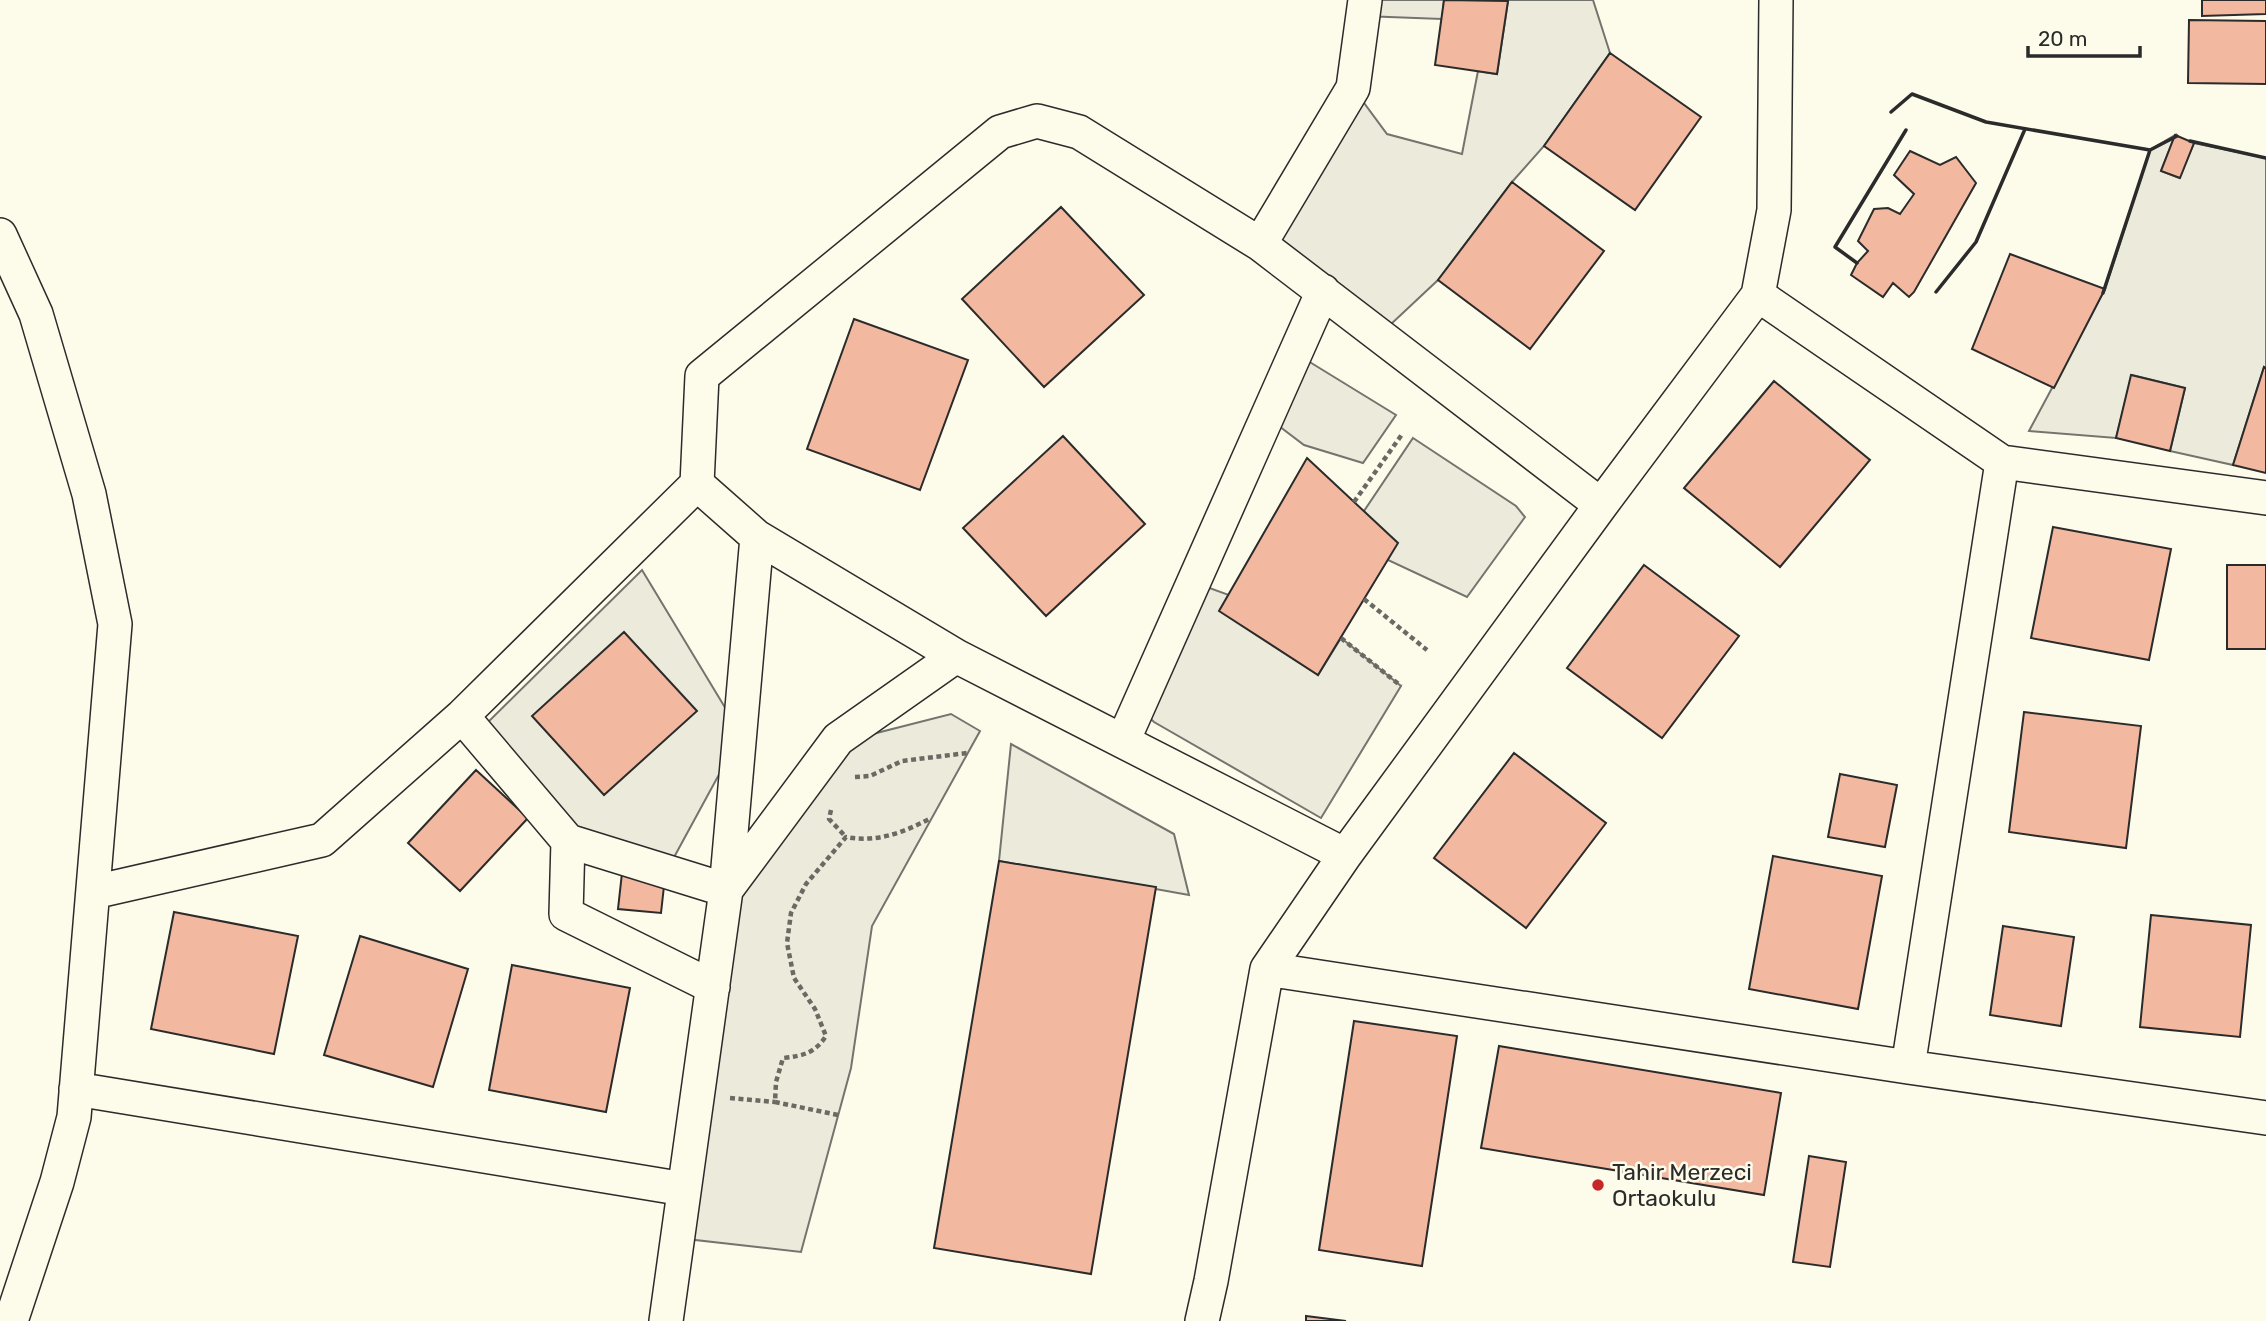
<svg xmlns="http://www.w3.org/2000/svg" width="2266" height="1321" font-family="Rubik,sans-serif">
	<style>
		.green { fill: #ecebdb; stroke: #74746e; stroke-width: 2 }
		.building { fill: #f2b8a0; stroke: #2b2b2b; stroke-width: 2 }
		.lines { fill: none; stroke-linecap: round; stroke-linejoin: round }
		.street-casing { stroke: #2b2b2b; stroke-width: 36 }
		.path { stroke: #6a6964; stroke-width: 4.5; stroke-dasharray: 5 3.5; stroke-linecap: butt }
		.street { stroke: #fdfbea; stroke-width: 33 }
		.wall { stroke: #2b2b2b; stroke-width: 3.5 }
		.poi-dot { fill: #c62828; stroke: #fdfbea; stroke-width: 2.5 }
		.labels { text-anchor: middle; stroke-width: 5; stroke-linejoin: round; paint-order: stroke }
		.poi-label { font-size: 23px; fill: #2b2b2b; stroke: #fdfbea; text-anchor: start }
	</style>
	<rect width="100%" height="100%" fill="#fdfbea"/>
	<path class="green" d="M1365,0h79l-2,19 -79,-3z
		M1503,0h90l17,53 -66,93 -32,36 -74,98 -49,46 -129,-82 93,-156 34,46 75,20 16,-83 19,3 11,-73z
		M2175,135l-14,36 18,7 15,-35 72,15v210l-2,-1 -31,98 -63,-14 15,-63 -53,-13 -16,63 -87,-7 76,-142 45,-139z
		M1295,353l101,62 -33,48 -59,-18 -37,-28z
		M1413,438l103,68 9,11 -58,80 -79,-37 -24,-49z
		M642,570l99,164 -75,138 -98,-31 -91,-108z
		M1193,582l36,13 89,80 23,-37 60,48 -80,132 -167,-96 -16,-15z
		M951,714l29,17 -108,195 -21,142 -50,184 -123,-14 48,-348 135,-153z
		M1011,744l163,90 15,61 -190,-34z"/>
	<path class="building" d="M1444,0l64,1 -11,73 -62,-9z
		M2202,0h64v14l-64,2z
		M2189,20l77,1v63l-78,-1z
		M1610,53l91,64 -66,93 -91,-64z
		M2175,135l19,8 -14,35 -19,-7z
		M1910,151l30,14 16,-8 20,26 -62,109 -5,5 -16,-14 -10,14 -32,-22 6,-12 11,-12 -10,-10 16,-32 14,-1 12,6 14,-20 -20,-19z
		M1512,182l92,69 -74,98 -92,-69z
		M1061,207l83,88 -100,92 -82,-88z
		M2010,254l95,35 -51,99 -82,-39z
		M854,319l114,41 -48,130 -113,-41z
		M2264,367l2,1v105l-33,-8z
		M2131,375l54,13 -15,63 -54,-13z
		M1774,381l96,79 -90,107 -96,-79z
		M1063,436l82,88 -99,92 -83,-88z
		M1307,458l91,85 -80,132 -99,-64z
		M2053,527l118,22 -22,111 -118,-22z
		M1644,565l95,71 -77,102 -95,-70z
		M2227,565h39v84h-39z
		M624,632l73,79 -93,84 -72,-79z
		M2024,712l117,14 -15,122 -117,-16z
		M1514,753l92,70 -80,105 -92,-70z
		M476,770l52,48 -68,73 -52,-48z
		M1840,774l57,11 -12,62 -57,-10z
		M1773,856l109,20 -24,133 -109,-20z
		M999,861l157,26 -65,387 -157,-26z
		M622,873l43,4 -4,36 -43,-4z
		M174,912l124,24 -24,118 -123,-25z
		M2151,915l100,10 -11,112 -100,-10z
		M2003,926l71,11 -13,89 -71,-11z
		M360,936l108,33 -35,118 -109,-32z
		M512,965l118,23 -24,124 -117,-22z
		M1354,1021l103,15 -35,230 -103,-16z
		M1499,1046l282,47 -17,102 -283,-47z
		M1809,1156l37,6 -16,105 -37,-5z
		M1306,1316l40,5h-40z"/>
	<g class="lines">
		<g class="street-casing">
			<path id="street" d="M1776,0l-2,210 -16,85 244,167 264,36
				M0,235l36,79 53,180 26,130 -41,493 -17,65 -46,139
				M1260,244l93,-156 12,-88
				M697,484l60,53 199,119 -118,83 -112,151
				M956,656l389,199
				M462,716l106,125 158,49
				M1123,741l200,-450
				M568,841l-2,73 147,73
				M94,892l228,-52 140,-124 235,-232 5,-108 298,-244 37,-11 42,11 181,112 341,261
				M1267,969l641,98 358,51
				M1908,1067l94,-605
				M76,1089l608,100
				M666,1321l60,-431 31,-353
				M1202,1321l9,-40 56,-312 78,-114 256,-350 157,-210"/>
		</g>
		<path class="path" d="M1354,502l49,-69
			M1364,599l63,51
			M1341,638l60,48
			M855,777l15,-1 32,-15 65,-8
			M831,810l-2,9 17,18
			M730,1098l45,4
			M838,1115l-63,-13 1,-20 7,-24c20,-2 32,-5 43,-22l-11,-27 -21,-31 -7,-35 4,-30 15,-29 40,-47c31,6 59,-5 85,-19"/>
		<use href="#street" class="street"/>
		<path class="wall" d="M1891,112l21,-18 74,28 164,28 27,-14
			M2190,141l76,17
			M1857,263l-22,-16 71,-117
			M1936,292l40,-50 49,-113
			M2103,293l47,-143"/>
	</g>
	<circle class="poi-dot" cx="1598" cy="1185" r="7"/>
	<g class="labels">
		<g class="poi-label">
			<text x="1612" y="1180">Tahir Merzeci<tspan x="1612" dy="26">Ortaokulu</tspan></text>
		</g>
	</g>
	<path d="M2028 46v10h112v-10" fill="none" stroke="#2b2b2b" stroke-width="3.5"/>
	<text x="2038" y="46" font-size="21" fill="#2b2b2b" stroke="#fdfbea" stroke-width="5" paint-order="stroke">20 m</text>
</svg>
